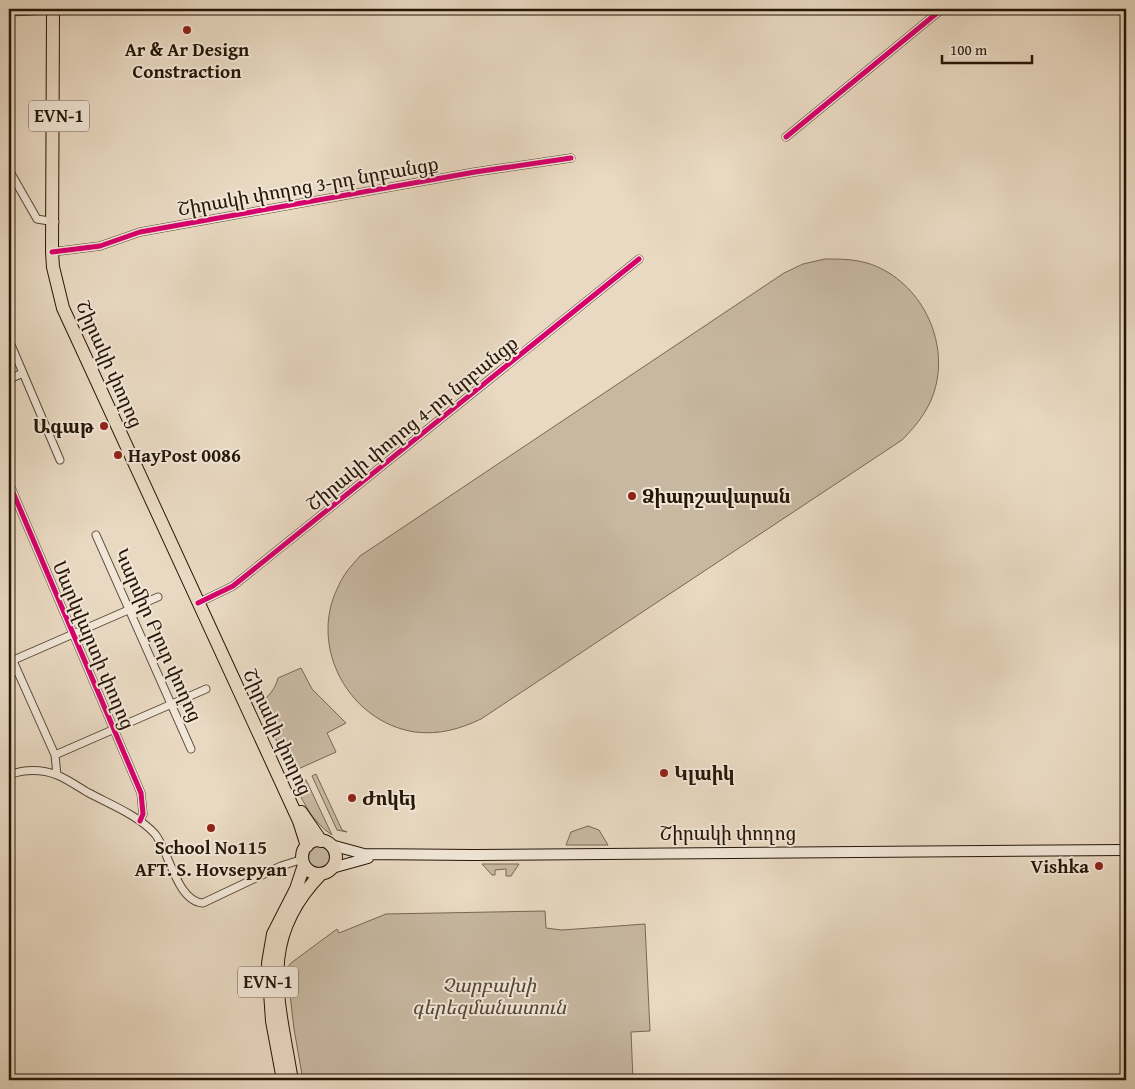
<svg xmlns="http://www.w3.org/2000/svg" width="1135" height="1089" font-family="'Gentium Book Plus','Noto Serif Armenian',serif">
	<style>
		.green { fill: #c8b8a2; stroke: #786754 }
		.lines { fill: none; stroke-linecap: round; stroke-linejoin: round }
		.street-casing { stroke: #584736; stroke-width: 9 }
		.secondary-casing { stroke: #271607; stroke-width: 12 }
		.highway-casing { stroke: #271607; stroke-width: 14 }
		.street { stroke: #f1e6d7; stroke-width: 7 }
		.secondary { stroke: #f1e6d7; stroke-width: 10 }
		.highway { stroke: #e9d9c2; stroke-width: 12 }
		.quiet { stroke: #8e44ad; stroke-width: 4; stroke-dasharray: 8 4; stroke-linecap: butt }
		.cycleway-casing { stroke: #f1e6d7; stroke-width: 8 }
		.cycleway { stroke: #d6006c; stroke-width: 5 }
		.poi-dot { fill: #8f2418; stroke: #f1e6d7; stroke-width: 2 }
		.labels { text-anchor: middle; stroke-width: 4; stroke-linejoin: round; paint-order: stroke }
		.shield { fill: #f1e6d7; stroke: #645445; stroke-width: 1 }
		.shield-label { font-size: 18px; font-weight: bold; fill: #271607 }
		.poi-label { font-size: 19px; font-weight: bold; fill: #271607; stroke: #f1e6d7; text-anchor: start }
		.street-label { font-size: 19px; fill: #271607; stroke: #f1e6d7 }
		.park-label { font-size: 19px; font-style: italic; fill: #574736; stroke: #f1e6d7 }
	</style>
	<rect width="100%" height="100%" fill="#e9d9c2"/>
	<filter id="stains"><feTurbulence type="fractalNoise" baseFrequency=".004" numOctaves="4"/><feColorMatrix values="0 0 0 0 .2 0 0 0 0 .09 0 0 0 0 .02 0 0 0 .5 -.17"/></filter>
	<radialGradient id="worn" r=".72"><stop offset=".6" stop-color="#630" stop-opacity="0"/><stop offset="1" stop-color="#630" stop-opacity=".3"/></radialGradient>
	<path class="green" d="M825,259c14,0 28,0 42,4 50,15 81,72 69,122 -5,22 -18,39 -34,55l-421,279c-21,10 -42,16 -66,13 -66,-10 -107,-85 -77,-145 5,-12 13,-21 22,-31l424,-283 19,-9z
		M301,668l11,21 34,34 -19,10 9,19 -40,18 -2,-2 -3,3 -32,-67c9,-7 16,-14 19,-26z
		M316,774l26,56 5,2 -10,-2 -25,-54z
		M301,780h5l2,4 24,51c-20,-14 -27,-29 -37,-51z
		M588,826l11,4 9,15h-42l5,-13z
		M306 857a13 13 0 1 1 26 0a13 13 0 1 1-26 0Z
		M482,864h37l-8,12h-5v-7l-11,1v5h-3z
		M545,911l1,17 16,2 83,-6 5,107 -19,1 2,48h-330l-9,-51 -7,-61 4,-5 46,-34 2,4 47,-19z"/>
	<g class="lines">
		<g class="street-casing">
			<path id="street" d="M9,12l44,-2
				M786,137l156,-128
				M9,170l28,49 18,3
				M52,252l48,-6 40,-14 335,-60 96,-14
				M9,340l51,120
				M9,379l14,-6
				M9,483l132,310 2,21 -3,7
				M96,535l95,214
				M198,603l35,-17 406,-327
				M9,652l46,103 2,20
				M9,662l149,-65
				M55,755l151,-66
				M9,775c15,-6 33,-6 48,0 10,4 20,11 30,17 22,12 51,23 68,42 14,17 22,68 48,69l78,-37 22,-7"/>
		</g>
		<g class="secondary-casing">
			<path id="secondary" d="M331,845l33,9 110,1 652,-5
				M332,868l36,-10"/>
		</g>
		<g class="highway-casing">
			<path id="highway" d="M53,9l-1,243 1,15 10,41 236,513 8,25
				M301,812l20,29
				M302 857a17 17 0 1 1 34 0a17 17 0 1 1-34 0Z
				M291,1075c-13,-78 -33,-137 30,-201
				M283,1080l-11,-59 -4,-58 5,-29 23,-45 8,-24"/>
		</g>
		<use href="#street" class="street"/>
		<use href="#secondary" class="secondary"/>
		<use href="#highway" class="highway"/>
		<path class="quiet" d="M9,12l44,-2"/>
		<g class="cycleway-casing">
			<path id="cycleway" d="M786,137l156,-128
				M52,252l48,-6 40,-14 335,-60 96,-14
				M9,483l132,310 2,21 -3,7
				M198,603l35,-17 406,-327"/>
		</g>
		<use href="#cycleway" class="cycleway"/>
	</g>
	<g class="poi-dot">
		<circle cx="187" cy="30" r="5"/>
		<circle cx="104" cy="426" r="5"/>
		<circle cx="118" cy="455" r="5"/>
		<circle cx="632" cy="496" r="5"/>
		<circle cx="664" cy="773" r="5"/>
		<circle cx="352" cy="798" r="5"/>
		<circle cx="211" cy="828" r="5"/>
		<circle cx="1099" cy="866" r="5"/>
	</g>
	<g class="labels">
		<g class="shield">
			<rect x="29" y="100.5" width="60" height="31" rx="4"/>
			<rect x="238" y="966.5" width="60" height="31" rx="4"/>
		</g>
		<g class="shield-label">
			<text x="59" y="122">EVN-1</text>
			<text x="268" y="988">EVN-1</text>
		</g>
		<g class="poi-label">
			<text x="187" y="56" text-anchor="middle">Ar &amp; Ar Design<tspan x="187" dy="22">Constraction</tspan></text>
			<text x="94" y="433" text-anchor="end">Ագաթ</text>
			<text x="128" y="462">HayPost 0086</text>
			<text x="642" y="503">Ձիարշավարան</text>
			<text x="674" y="780">Կլաիկ</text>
			<text x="362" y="805">Ժոկեյ</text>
			<text x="211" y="854" text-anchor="middle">School No115<tspan x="211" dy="22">AFT. S. Hovsepyan</tspan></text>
			<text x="1089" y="873" text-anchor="end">Vishka</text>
		</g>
		<g class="street-label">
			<text transform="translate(308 186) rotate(-10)" y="7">Շիրակի փողոց 3-րդ նրբանցք</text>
			<text transform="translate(110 364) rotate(66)" y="7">Շիրակի փողոց</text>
			<text transform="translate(412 423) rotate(-39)" y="7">Շիրակի փողոց 4-րդ նրբանցք</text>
			<text transform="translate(159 635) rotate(66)" y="7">Կարմիր Բլուր փողոց</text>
			<text transform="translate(94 645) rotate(67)" y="7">Մարկվարտի փողոց</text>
			<text transform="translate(278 732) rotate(65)" y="7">Շիրակի փողոց</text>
			<text x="728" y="840">Շիրակի փողոց</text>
		</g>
		<g class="park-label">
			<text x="489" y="992">Չարբախի<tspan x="489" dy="22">գերեզմանատուն</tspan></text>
		</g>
	</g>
	<rect width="1135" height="1089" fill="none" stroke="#e9d9c2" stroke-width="30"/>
	<rect x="10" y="10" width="1115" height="1069" fill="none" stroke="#271607" stroke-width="2.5"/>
	<rect x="15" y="15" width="1105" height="1059" fill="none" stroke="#271607"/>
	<path d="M942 55v8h90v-8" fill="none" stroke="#271607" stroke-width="2.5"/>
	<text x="950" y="55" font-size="15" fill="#271607" stroke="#f1e6d7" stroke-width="4" paint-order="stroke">100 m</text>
	<rect width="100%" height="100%" filter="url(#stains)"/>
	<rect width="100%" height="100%" fill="url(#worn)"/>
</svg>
